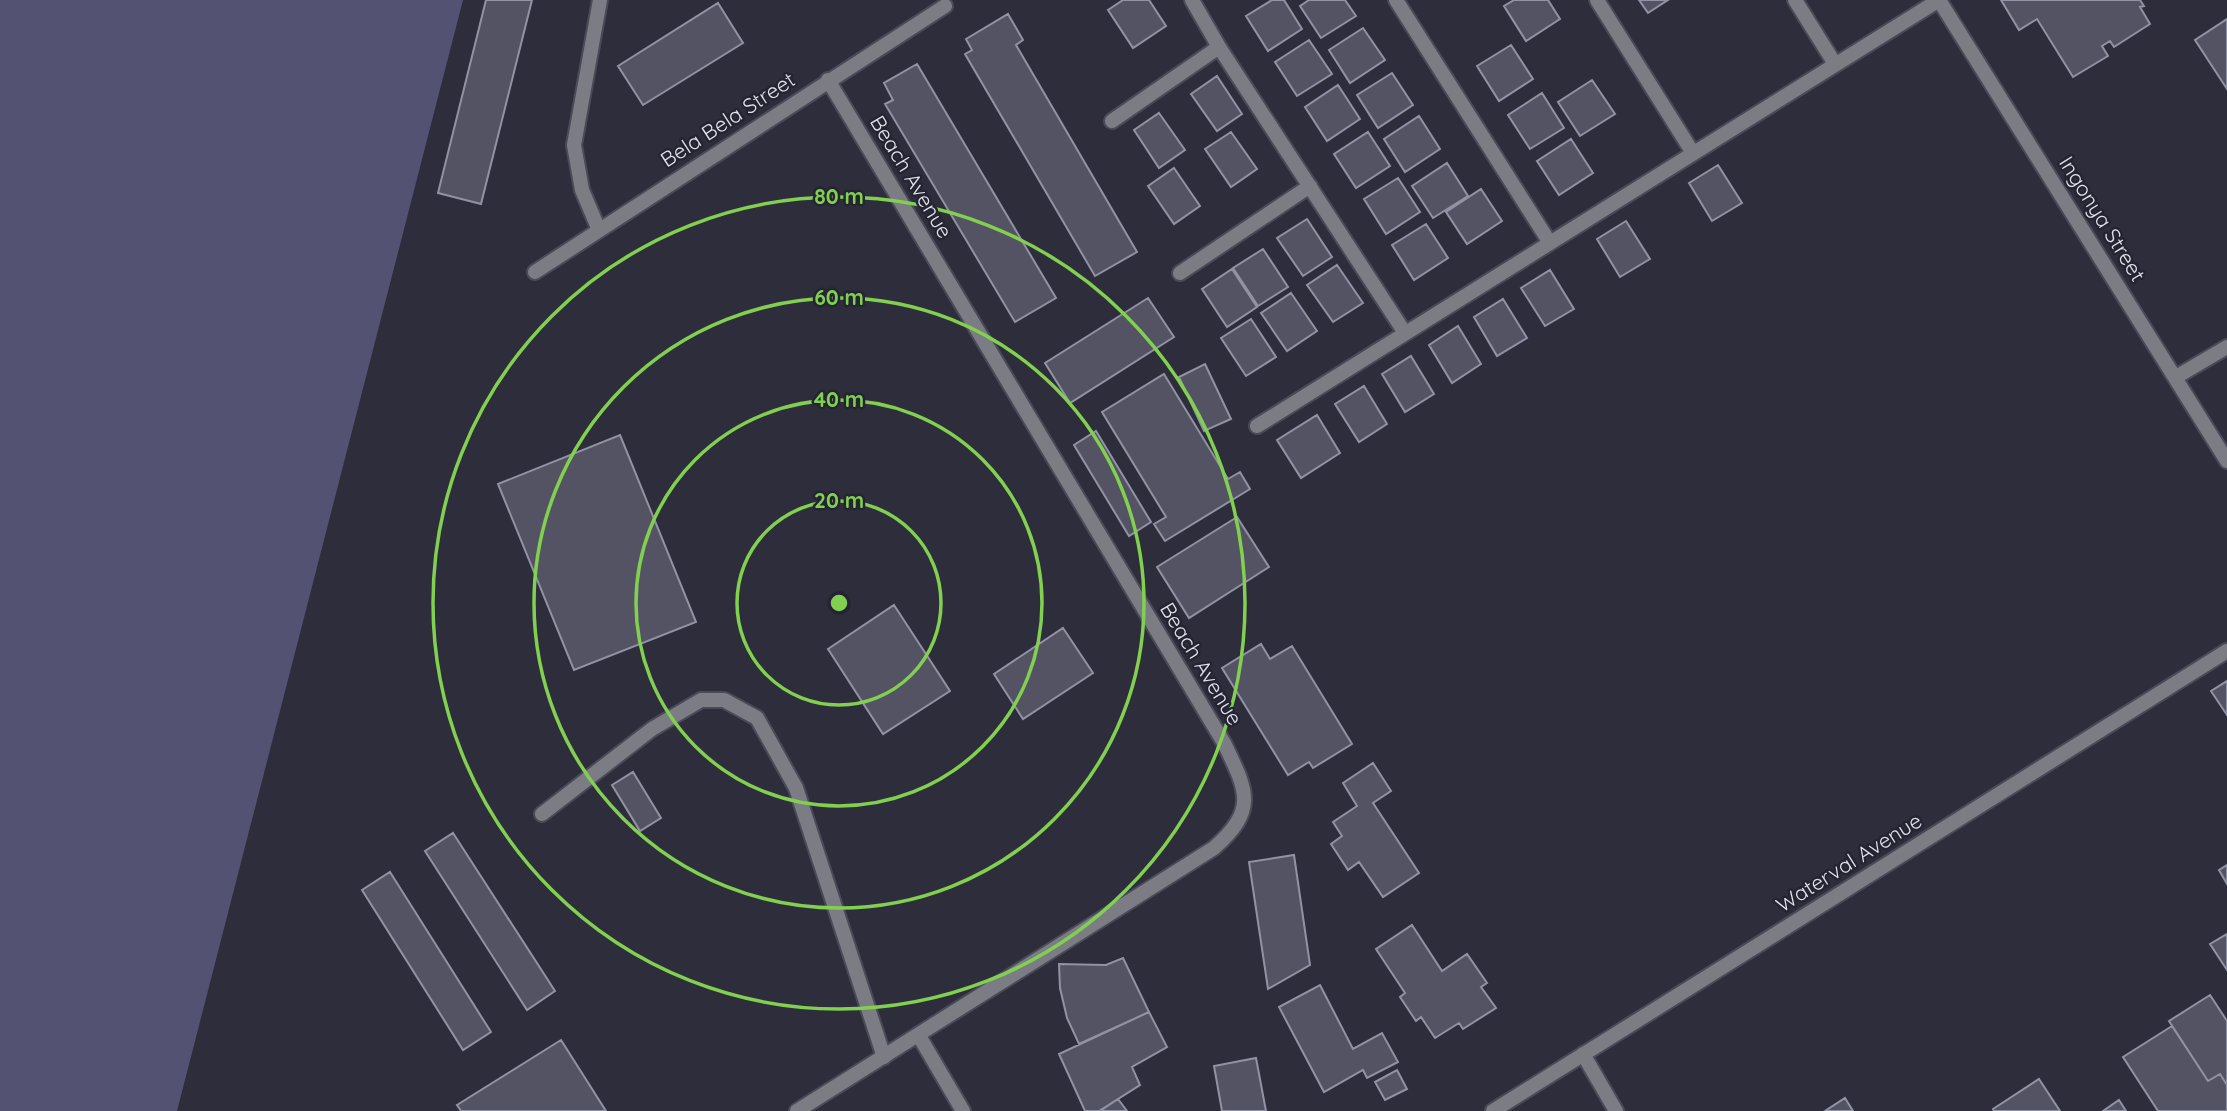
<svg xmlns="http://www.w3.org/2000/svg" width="2227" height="1111" font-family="Quicksand,sans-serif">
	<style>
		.green { fill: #535273 }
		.building { fill: #535364; stroke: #9192a4; stroke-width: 2 }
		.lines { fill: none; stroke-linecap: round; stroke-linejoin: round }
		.lane-casing { stroke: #4b4a58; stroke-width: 18 }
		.street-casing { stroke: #4b4a58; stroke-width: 18 }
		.lane { stroke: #7c7c84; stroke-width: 14 }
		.street { stroke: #7c7c84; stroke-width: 14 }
		.ring { fill: none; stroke: #81d050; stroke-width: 3.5 }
		.labels { text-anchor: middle; stroke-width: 5; stroke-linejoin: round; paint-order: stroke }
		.street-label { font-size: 21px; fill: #e2e2ec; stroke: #242432 }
		.centre { fill: #81d050; stroke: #242432; stroke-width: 3.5 }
		.ring-label { font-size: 21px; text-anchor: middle; font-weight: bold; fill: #81d050; stroke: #242432; stroke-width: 5; stroke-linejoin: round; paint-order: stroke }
	</style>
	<rect width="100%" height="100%" fill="#2e2d3c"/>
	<path class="green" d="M0,0h463l-286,1111h-177z"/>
	<path class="building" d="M486,0h46l-51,204 -43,-11z
		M1123,0h26l17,26 -33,22 -25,-38z
		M1272,0h12l18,29 -34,22 -22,-35z
		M1309,0h36l11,16 -35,22 -21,-32z
		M1514,0h34l12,19 -34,22 -22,-35z
		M1639,0h29l-20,13z
		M2001,0h139l4,6 -4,1 10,17 -36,23 -4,-6 -8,5 6,10 -35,21 -36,-58 -18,11z
		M718,3l25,40 -100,62 -25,-39z
		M1008,14l15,26 -7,5 121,207 -42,24 -130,-222 7,-4 -6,-11z
		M2227,19v70l-32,-49z
		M1363,28l22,32 -35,23 -21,-33z
		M1309,40l23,34 -35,22 -22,-34z
		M1511,45l22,34 -34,22 -22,-35z
		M917,64l139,234 -41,24 -130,-218 8,-4 -9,-17z
		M1392,73l21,32 -35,23 -21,-33z
		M1217,76l25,38 -25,17 -26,-37z
		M1592,80l23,34 -35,22 -22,-34z
		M1338,85l22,34 -33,22 -22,-34z
		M1542,93l22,35 -34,21 -22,-34z
		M1159,113l26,37 -26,18 -25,-38z
		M1419,116l21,33 -35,23 -21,-33z
		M1231,132l26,37 -26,18 -26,-38z
		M1368,132l22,34 -34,22 -22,-34z
		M1571,139l22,34 -34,22 -22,-34z
		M1447,163l21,33 -35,22 -21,-32z
		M1718,165l24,38 -30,18 -23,-38z
		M1174,168l26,38 -26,18 -26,-38z
		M1398,178l22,34 -34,22 -22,-35z
		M1481,189l21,32 -35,23 -21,-32z
		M1307,219l25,38 -29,19 -26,-38z
		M1626,221l24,38 -30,18 -23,-38z
		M1426,224l22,34 -34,22 -22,-35z
		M1263,249l25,38 -30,19 -25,-38z
		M1337,265l26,38 -30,19 -26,-37z
		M1232,269l25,38 -30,20 -25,-38z
		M1550,270l24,39 -29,17 -24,-38z
		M1291,293l26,38 -30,20 -26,-38z
		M1148,298l26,39 -104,66 -25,-40z
		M1503,299l24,39 -30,18 -23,-39z
		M1251,319l25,38 -30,19 -25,-38z
		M1458,326l23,38 -29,19 -23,-38z
		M1411,356l23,38 -29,18 -23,-38z
		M1205,364l26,55 -27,12 -25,-54z
		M1164,374l64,105 12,-7 10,17 -85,52 -11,-17 12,-7 -64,-105z
		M1364,386l23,38 -28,18 -24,-38z
		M1317,415l23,38 -39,25 -24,-38z
		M1096,431l55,91 -22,14 -55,-91z
		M620,435l76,187 -122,48 -76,-186z
		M1237,517l32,50 -80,51 -32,-51z
		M894,605l56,86 -67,43 -55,-85z
		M1063,628l30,45 -70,46 -29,-45z
		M1261,644l9,15 22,-13 60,98 -39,24 -4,-6 -21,13 -66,-107z
		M2227,681v34l-16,-24z
		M1373,763l18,28 -18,12 46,70 -36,24 -24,-35 -11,8 -17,-26 11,-8 -9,-14 24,-16 -14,-23z
		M633,772l28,46 -21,13 -28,-46z
		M453,833l102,158 -28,19 -102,-159z
		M1294,855l16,110 -42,24 -19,-127z
		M2227,865v19l-8,-14z
		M390,872l101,160 -28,18 -101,-160z
		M1412,925l30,46 25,-17 20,29 -6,4 15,21 -33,21 -4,-6 -24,15 -14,-21 -5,4 -16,-24 5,-4 -29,-44z
		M2227,934v36l-17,-26z
		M1123,958l26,54 -70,32 -12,-26 -7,-30 -1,-24 47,1z
		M1320,985l33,64 29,-16 16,29 -31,16 -4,-8 -39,22 -45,-85z
		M2210,995l17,26v64l-7,-11 -12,7 -39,-60z
		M1149,1012l18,35 -35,20 8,18 -41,26h-14l-26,-57z
		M2172,1026l36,55 12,-7 7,11v26h-69l-35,-54z
		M561,1040l45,71h-145l-4,-6z
		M1256,1058l10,53h-44l-8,-45z
		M1397,1070l10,19 -22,11 -10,-18z
		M2039,1079l21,32h-66l-1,-2z
		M1845,1098l8,13h-28z
		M1118,1099l9,12h-27z
		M2119,1100l7,11h-23z"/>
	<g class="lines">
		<g class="lane-casing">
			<path id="lane" d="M599,230l-17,-40 -8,-45 26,-145
				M542,814l110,-85 49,-29h23l33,18 39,70 88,269"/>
		</g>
		<g class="street-casing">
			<path id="street" d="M1192,0l27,47 186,286
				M1396,0l154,243
				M1597,0l96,153
				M1795,0l40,64
				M1939,0l288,461
				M1112,121l107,-74
				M535,272l410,-266
				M1180,273l130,-87
				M2176,377l51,-30
				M1257,426l682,-426
				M919,1036l44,75
				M1583,1054l33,57
				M797,1111l417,-263c44,-39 33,-57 10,-105l-396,-663
				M1493,1111l734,-460"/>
		</g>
		<use href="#lane" class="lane"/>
		<use href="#street" class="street"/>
	</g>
	<g class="ring">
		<circle cx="839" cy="603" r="102"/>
		<circle cx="839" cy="603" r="203"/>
		<circle cx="839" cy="603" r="305"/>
		<circle cx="839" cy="603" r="406"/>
	</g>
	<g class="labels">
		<g class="street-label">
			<text transform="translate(728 120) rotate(-33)" y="7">Bela Bela Street</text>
			<text transform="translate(911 177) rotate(59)" y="7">Beach Avenue</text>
			<text transform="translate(2102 219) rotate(58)" y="7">Ingonya Street</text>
			<text transform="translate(1201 664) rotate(59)" y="7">Beach Avenue</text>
			<text transform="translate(1849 863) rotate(-32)" y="7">Waterval Avenue</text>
		</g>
	</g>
	<circle cx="839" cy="603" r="10" class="centre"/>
	<g class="ring-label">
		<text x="839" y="204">80 m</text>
		<text x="839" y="305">60 m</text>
		<text x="839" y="407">40 m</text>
		<text x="839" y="508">20 m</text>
	</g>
</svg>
